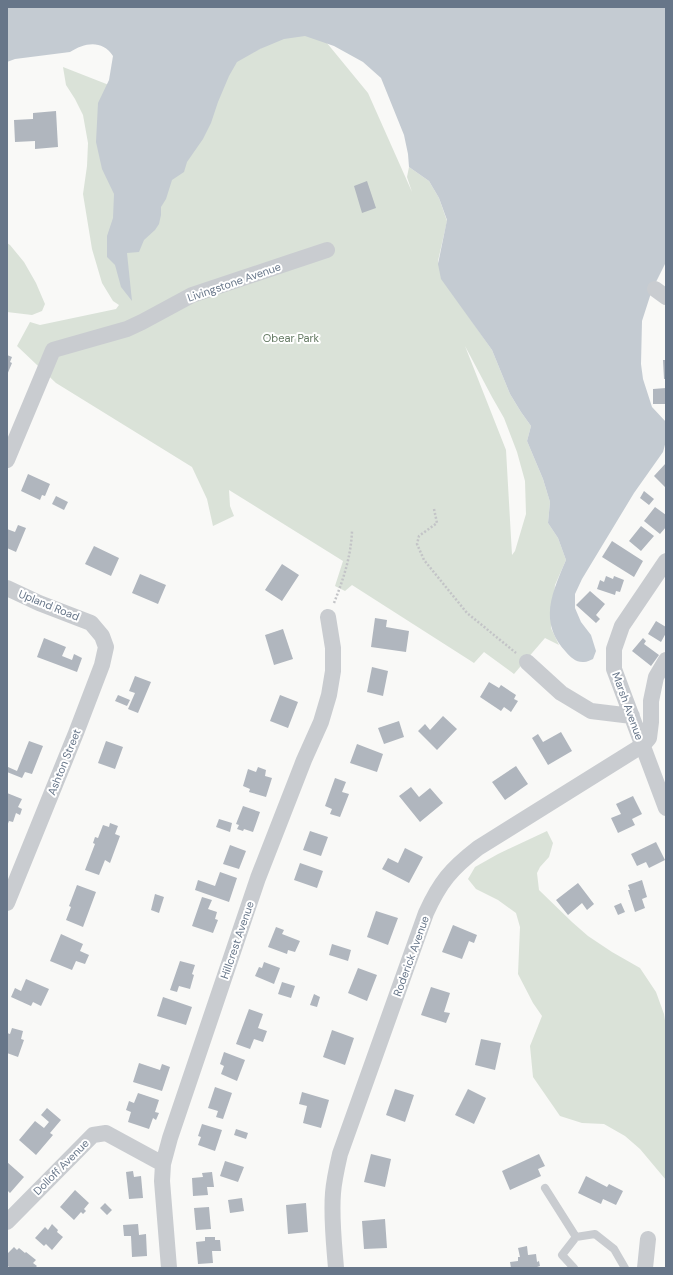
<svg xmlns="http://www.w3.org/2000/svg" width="673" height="1275" font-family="'DM Sans',sans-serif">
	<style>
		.green { fill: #dae2d8; fill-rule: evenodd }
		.water { fill: #c4cbd2 }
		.building { fill: #b0b6be }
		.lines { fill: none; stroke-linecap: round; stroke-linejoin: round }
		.path { stroke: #c3c4c7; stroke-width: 2.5; stroke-dasharray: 2 2; stroke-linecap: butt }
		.lane { stroke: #c9ccd0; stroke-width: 8 }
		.street { stroke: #c9ccd0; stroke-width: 16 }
		.labels { text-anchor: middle; stroke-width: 4; stroke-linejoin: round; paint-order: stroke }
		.street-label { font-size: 11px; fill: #677689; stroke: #fff }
		.park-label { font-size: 11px; fill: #647a63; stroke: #fff }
	</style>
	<rect width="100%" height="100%" fill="#f9f9f7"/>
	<path class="green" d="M298,29l24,8 46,56 44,99 -5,-15 2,-10 20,14 10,17 8,23 -9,40 7,22 47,67 18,44 11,18 10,14 -4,15 16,38 7,23 -2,21 10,15 8,22 -11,25 -4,43 8,17 -14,-7 -31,36 -30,-22 -10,11 -122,-78 -7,6 -10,-5 8,-25 -114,-71 1,16 4,10 -21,10 -6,-27 -15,-32 -136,-84 -39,-37 13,-24 10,3 76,-16 3,-4 -6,-4 -11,-18 -10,-34 -9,-55 4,-28 1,-23 -5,-28 -8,-16 -9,-14 -3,-18 120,47 3,-27zM465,346l27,51 12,21 13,34 8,29 1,33 -11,37 -3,4 -6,-105z
		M7,243l3,2 14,17 12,21 9,21 -3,7 -10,4 -25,-3z
		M547,831l6,12 -4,14 -9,10 -3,6 2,17 33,32 16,14 24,16 28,16 16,24 8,22 2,13v153l-26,-31 -15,-13 -21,-12 -22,-1 -22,-7 -27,-39 -3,-31 12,-30 -9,-13 -15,-29 2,-47 -4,-14 -18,-13 -22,-11 -8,-10 7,-12 23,-13z"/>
	<path class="water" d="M7,7h659v255l-14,28 -10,31 -1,43 2,15 9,28 14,15v19l-3,11 -29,41 -52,86 -7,15v14l6,14 10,13 5,16 -3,8c-3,1 -6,3 -9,3 -7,1 -14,-5 -18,-10 -28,-30 -14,-59 0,-92l-8,-22 -10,-15 2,-21 -7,-23 -16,-38 4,-15 -10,-14 -11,-18 -18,-44 -51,-71 -3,-15 9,-44 -8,-22 -10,-17 -20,-14 -1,-13 -4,-19 -23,-57 -18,-16 -29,-16 -29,-10 -21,3 -24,10 -23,13 -8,14 -11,26 -7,21 -8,16 -16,23 -3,10 -12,8 -6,19 -5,8v8l-2,9 -4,6 -11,10 -5,12 -12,1 5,48 -11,-14 -6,-22 -8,-8v-21l6,-18 1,-24 -12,-25 -6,-27 2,-39 11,-23 4,-24c-11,-17 -29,-13 -43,-4l-55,7 -8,3z"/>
	<path class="building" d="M56,111l2,36 -23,2v-8l-20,1 -1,-22 19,-1v-6z
		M367,181l9,27 -14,5 -8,-27z
		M7,355l5,2 -2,5 2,1 -5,12z
		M663,360h3v19h-2z
		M666,388v16h-13v-15z
		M666,463v23l-1,1 -11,-11z
		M28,474l22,10 -5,12 -3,-1 -2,5 -19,-9z
		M644,491l10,8 -5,6 -9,-7z
		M56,496l12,6 -4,8 -12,-6z
		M655,507l11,8v12l-6,7 -16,-13z
		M18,525l8,3 -10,24 -9,-4v-19l8,3z
		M641,526l13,10 -13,15 -12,-10z
		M612,541l31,20 -9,16 -32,-20z
		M94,546l25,12 -8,18 -26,-12z
		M282,564l17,11 -17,26 -17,-11z
		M140,574l26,11 -8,19 -26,-11z
		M606,576l7,3 1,-3 10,4 -4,12 -4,-1 -1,4 -18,-6 3,-9 4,2z
		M590,591l15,13 -9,11 4,4 -4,4 -20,-18z
		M375,618l12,2 -1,7 23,4 -3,21 -35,-5z
		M656,621l10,6v6l-5,9 -13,-8z
		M283,629l10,30 -19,6 -9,-30z
		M44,638l22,9 -4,9 10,4 2,-6 8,4 -5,14 -40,-15z
		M643,638l3,3 -2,3 15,11 -8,11 -19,-15z
		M372,667l16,4 -5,25 -16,-4z
		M135,676l16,6 -13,31 -10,-4 7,-16 -6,-2z
		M489,682l10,6 2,-3 15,10 -2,4 4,2 -7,11 -7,-5 -3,4 -21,-14z
		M118,695l12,5 -3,6 -12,-5z
		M280,695l18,7 -10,26 -18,-7z
		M443,716l14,13 -20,21 -19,-19 7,-7 5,6z
		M399,721l5,16 -20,7 -6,-16z
		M561,732l11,19 -24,14 -16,-27 6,-4 5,8z
		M29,741l14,5 -11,28 -7,-2 -3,6 -15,-6 1,-5 9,4z
		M106,741l17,6 -8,22 -17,-6z
		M357,744l26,10 -6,18 -27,-9z
		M516,766l12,18 -23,16 -13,-18z
		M258,767l8,3 -1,6 7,2 -6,19 -17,-5 1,-3 -7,-3 5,-17 8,3z
		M335,778l11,4 -4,10 7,2 -9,23 -10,-3 2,-5 -7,-3z
		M411,787l8,10 11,-9 13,15 -23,19 -21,-26z
		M7,793l15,6 -4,8 4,2 -2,6 -4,-2 -3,9 -4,-1 -2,5z
		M633,796l9,18 -10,5 3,6 -17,8 -7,-15 10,-4 -5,-10z
		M243,806l17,6 -7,20 -9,-3 -1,2 -6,-2 2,-4 -3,-1z
		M219,819l13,4 -2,9 -14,-5z
		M110,823l8,3 -3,8 5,2 -10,27 -5,-3 -6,15 -14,-5 10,-26 -2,-1 2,-6 3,1 5,-13 6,2z
		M310,831l18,6 -7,19 -18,-6z
		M656,842l9,18 -16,8 -3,-6 -9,4 -6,-12z
		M230,845l16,6 -7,18 -16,-5z
		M405,848l18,9 -14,26 -27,-14 6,-11 10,5z
		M300,863l23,8 -6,17 -23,-8z
		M220,872l17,6 -8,24 -34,-12 3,-10 17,6z
		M642,880l5,17 -5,2 3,9 -10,4 -7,-22h2l-2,-5z
		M578,883l16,21 -7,6 -5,-7 -14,12 -12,-15z
		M77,885l19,7 -13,35 -17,-7 5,-13 -2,-1z
		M155,894l9,3 -5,16 -8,-3z
		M202,897l10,3 -4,9 9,3 -2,7 3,1 -5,13 -21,-7z
		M621,903l4,9 -7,3 -4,-9z
		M376,911l22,7 -10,27 -21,-8z
		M453,925l24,10 -3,8 -5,-2 -7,18 -20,-7z
		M276,927l8,3 -2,4 18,7 -5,11 -7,-2 -1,4 -19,-7z
		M61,934l22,10 -3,7 9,4 -4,9 -9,-3 -4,9 -22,-9z
		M332,944l19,6 -3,11 -19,-6z
		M180,961l15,4 -3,9 2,1 -4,14 -11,-3 -2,6 -7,-2z
		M264,962l16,6 -6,16 -19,-8 4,-9 3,1z
		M358,968l19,7 -10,26 -19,-8z
		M26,979l23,10 -8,17 -8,-4 -2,4 -20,-9 4,-9 6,3z
		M282,982l13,4 -4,12 -13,-4z
		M431,987l19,6 -6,19 6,1 -4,10 -25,-8z
		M314,994l6,3 -3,10 -7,-2z
		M163,997l29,10 -6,18 -29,-9z
		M249,1009l14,5 -5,14 9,3 -4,11 -9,-3 -4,10 -14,-5z
		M12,1028l11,3 -2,8 3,1 -6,17 -11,-4v-20l3,1z
		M332,1030l22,8 -9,27 -22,-8z
		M481,1039l20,4 -6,27 -20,-5z
		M224,1052l21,8 -8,21 -16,-7 3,-8 -4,-2z
		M139,1063l21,7 2,-6 8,3 -8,24 -29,-9z
		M215,1087l17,6 -9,26 -7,-2 2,-6 -10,-3z
		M395,1089l19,6 -9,27 -19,-7z
		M468,1089l18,9 -12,26 -19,-9z
		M302,1092l27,8 -8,28 -18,-5 4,-17 -8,-2z
		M138,1093l21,7 -4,12 4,1 -3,7 -3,-2 -4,11 -21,-7 3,-10 -5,-2 3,-9 5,2z
		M47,1108l14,12 -11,13 3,2 -17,20 -17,-15 16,-19 9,7 5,-6 -8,-7z
		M202,1124l20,6 -7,21 -17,-6 3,-8 -3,-1z
		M236,1129l12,4 -2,6 -12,-4z
		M371,1154l20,5 -6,28 -21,-5z
		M539,1154l6,12 -7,3 3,7 -31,14 -8,-19z
		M225,1161l19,6 -6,15 -18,-6z
		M7,1162l17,15 -14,16 -3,-3z
		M133,1171l1,6 7,-1 2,22 -14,1 -3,-27z
		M212,1172l2,15h-7l1,8 -15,1 -1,-18 11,-1 -1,-4z
		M586,1176l21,11 2,-3 14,7 -7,14 -13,-6 -2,5 -23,-11z
		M75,1190l14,13 -5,6 2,2 -3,3 -2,-2 -7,8 -14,-13z
		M242,1198l2,13 -14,2 -2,-13z
		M105,1203l7,7 -5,5 -7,-7z
		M306,1203l2,29 -20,2 -2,-29z
		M209,1207l2,22 -15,1 -2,-22z
		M385,1219l2,29 -23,1 -2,-28z
		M52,1224l6,6 -1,2 6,5 -11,13 -6,-6 -2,2 -9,-8 10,-11 3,3z
		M138,1224l1,11 7,-1 1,22 -15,1 -1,-21h-7l-1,-11z
		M205,1237h10v3h5l1,11h-9l1,12 -15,1 -2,-22 9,-1z
		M527,1246l1,9 8,-1 1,8 2,-1 1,5 -3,1 1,1h-27l-1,-6 8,-1v-4h2l-2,-9z
		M14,1247l3,3 2,-2 6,5 1,-1 10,8 -3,3 4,3 -2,2h-25l-3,-3v-11z"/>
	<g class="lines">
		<path class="path" d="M434,509l3,14 -18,13 -2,8 7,16 43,53 16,13 33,27
			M334,603c9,-23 17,-46 18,-72"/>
		<path class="lane" d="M545,1188l31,49 -14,18 12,13
			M576,1237l19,-3 19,15 11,19"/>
		<path class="street" d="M655,289l11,8
			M7,460l46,-110 74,-21 15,-7 50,-27 135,-45
			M666,561l-44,65 -8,23v20l52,139
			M7,588l32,15 52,20 11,13 4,11 -4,18 -26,68 -69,170
			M527,662l34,31 30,18 41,5
			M7,1222l86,-87 13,-2 57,31
			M169,1268l-7,-87 1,-17 7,-26 88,-260 46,-118 17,-38 8,-27 4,-24v-23l-5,-31
			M336,1268c-2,-25 -5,-50 -3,-75 1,-13 4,-26 7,-39l86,-241c14,-31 25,-44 52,-65l165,-103 6,-7 2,-16v-21l5,-24 10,-17
			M645,1268l3,-29"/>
	</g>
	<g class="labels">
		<g class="street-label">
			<text transform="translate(234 282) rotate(-19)" y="4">Livingstone Avenue</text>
			<text transform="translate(49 605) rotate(22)" y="4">Upland Road</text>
			<text transform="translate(628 706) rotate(70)" y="4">Marsh Avenue</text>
			<text transform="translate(64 762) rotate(-68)" y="4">Ashton Street</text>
			<text transform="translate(237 940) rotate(-71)" y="4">Hillcrest Avenue</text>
			<text transform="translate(411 956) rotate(-70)" y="4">Roderick Avenue</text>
			<text transform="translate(61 1167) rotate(-45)" y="4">Dolloff Avenue</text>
		</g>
		<g class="park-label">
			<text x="291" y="342">Obear Park</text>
		</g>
	</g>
	<rect width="673" height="1275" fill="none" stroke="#677689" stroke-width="16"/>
</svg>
